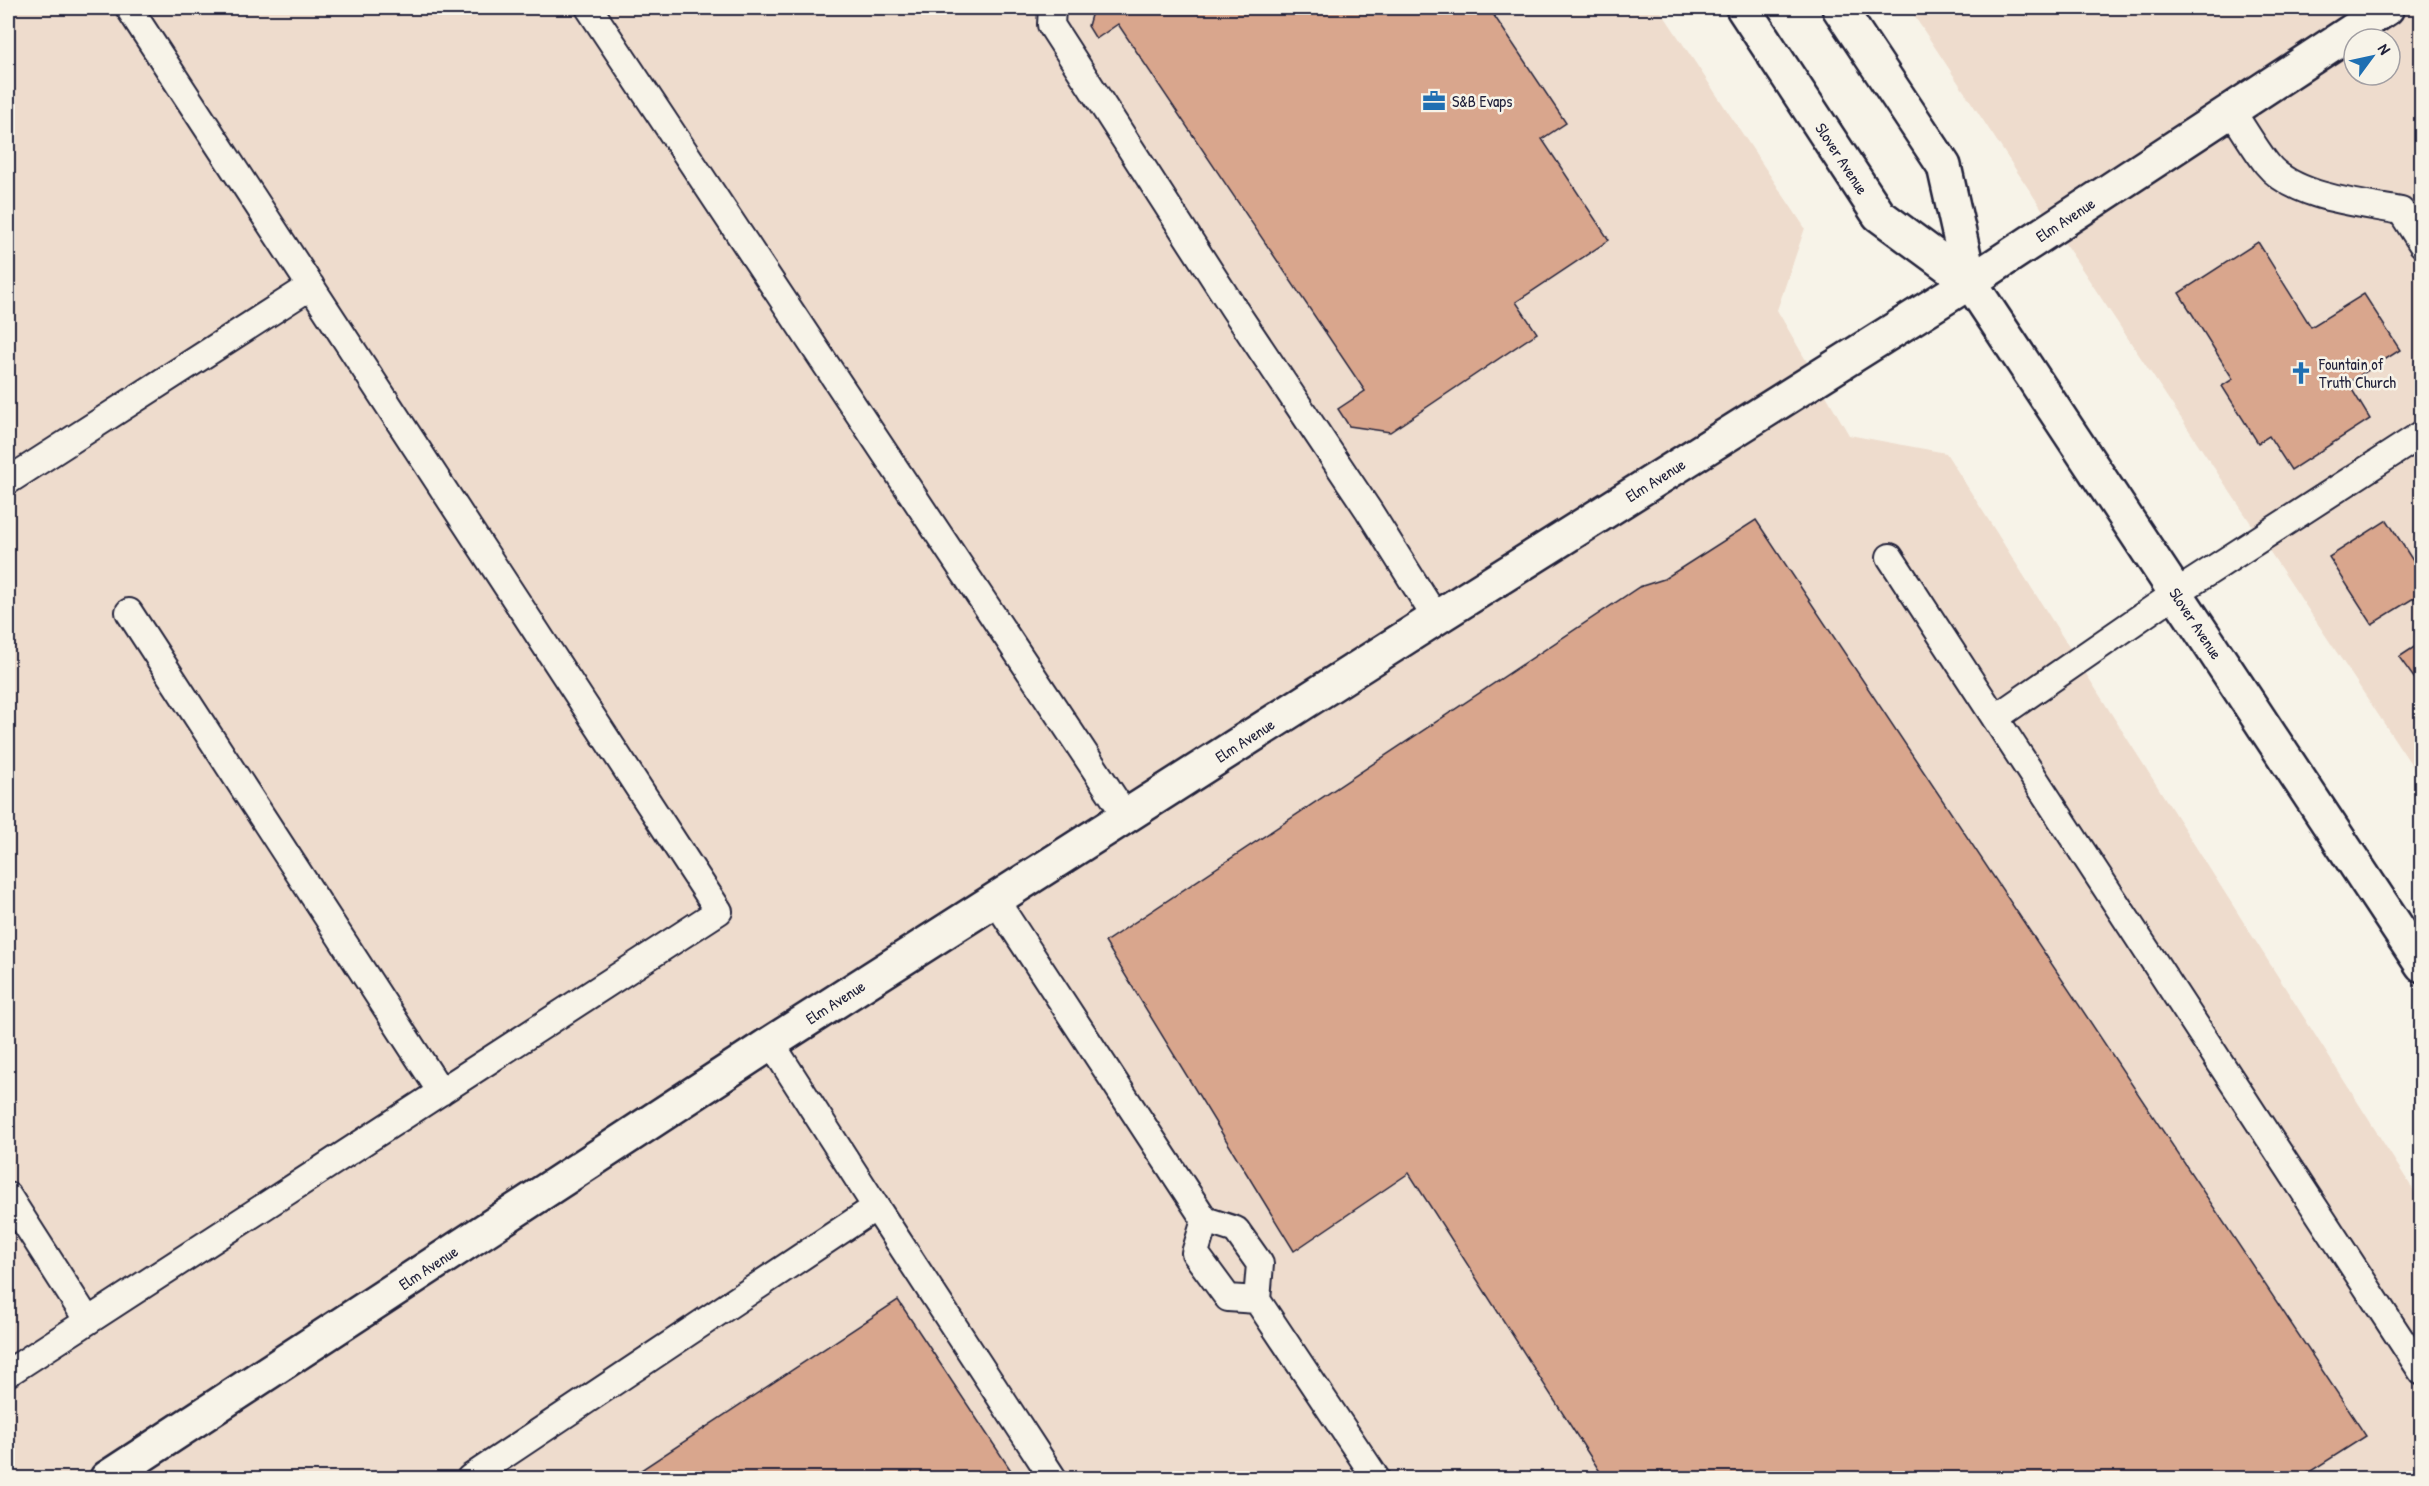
<svg xmlns="http://www.w3.org/2000/svg" width="2429" height="1486" font-family="'Patrick Hand',sans-serif">
	<style>
		.built { fill: #eedccd; fill-rule: evenodd }
		.building { fill: #d9a68d; stroke: #22223b; stroke-width: 1.5 }
		.lines { fill: none; stroke-linecap: round; stroke-linejoin: round }
		.service-casing { stroke: #22223b; stroke-width: 30 }
		.minor-casing { stroke: #22223b; stroke-width: 38 }
		.tertiary-casing { stroke: #22223b; stroke-width: 38 }
		.secondary-casing { stroke: #22223b; stroke-width: 38 }
		.service { stroke: #f7f3e8; stroke-width: 26 }
		.minor { stroke: #f7f3e8; stroke-width: 33 }
		.tertiary { stroke: #f7f3e8; stroke-width: 33 }
		.secondary { stroke: #f7f3e8; stroke-width: 33 }
		.labels { text-anchor: middle; stroke-width: 5; stroke-linejoin: round; paint-order: stroke }
		.poi-label { font-size: 16px; fill: #22223b; stroke: #f7f3e8; text-anchor: start }
		.street-label { font-size: 16px; fill: #22223b; stroke: #f7f3e8 }
	</style>
	<rect width="100%" height="100%" fill="#f7f3e8"/>
	<filter id="ink" filterUnits="userSpaceOnUse"><feTurbulence type="fractalNoise" baseFrequency=".0167" numOctaves="2"/><feDisplacementMap in="SourceGraphic" scale="12" xChannelSelector="R" yChannelSelector="G"/><feConvolveMatrix kernelMatrix="1 2 1 2 8 2 1 2 1" color-interpolation-filters="sRGB"/></filter>
	<g filter="url(#ink)">
		<path class="built" d="M8,8h1651l146,220 -28,82 72,125 97,18 475,749v276h-2413z
			M1909,8h512v771l-413,-621zM2354,39h36v36h-36z"/>
		<path class="building" d="M1093,8h396l77,115 -24,16 67,101 -93,62 21,31 -147,99 -41,-6 -11,-17 27,-18 -247,-367 -22,15 -8,-13z
			M2258,242l53,85 53,-33 36,56 -52,33 22,36 -79,51 -22,-34 -11,7 -36,-57 11,-7 -54,-86z
			M1756,520l610,916 -66,42h-696l-195,-305 -115,78 -189,-309 534,-355 25,-8z
			M2387,520l35,55v18l-50,31 -43,-67z
			M2422,642v47l-23,-32z
			M898,1300l118,178h-387z"/>
		<g class="lines">
			<g class="service-casing">
				<path id="service" d="M589,8l537,808
					M1052,8l-1,17 183,284 135,202 67,107
					M2231,110c12,18 23,37 36,54 27,34 93,39 134,47l21,33
					M8,481l303,-195
					M1890,557l532,815
					M129,612l312,480
					M1995,718l181,-125 246,-159
					M996,901l209,319 31,10 24,34 -3,36 -29,-2 -33,-45 10,-33
					M771,1043l105,164
					M8,1196l80,125
					M1257,1300l119,178
					M8,1373l711,-462 -590,-903
					M470,1478l406,-271 177,271"/>
			</g>
			<g class="minor-casing">
				<g id="minor">
					<path id="s1" d="M1970,282l417,-274"/>
				</g>
			</g>
			<g class="tertiary-casing">
				<g id="tertiary">
					<path id="s2" d="M107,1478l664,-435 665,-425 534,-336"/>
				</g>
			</g>
			<g class="secondary-casing">
				<g id="secondary">
					<path id="s3" d="M1743,8l136,207 91,67 452,683"/>
					<path d="M1839,8l105,158 26,116"/>
				</g>
			</g>
			<use href="#service" class="service"/>
			<use href="#minor" class="minor"/>
			<use href="#tertiary" class="tertiary"/>
			<use href="#secondary" class="secondary"/>
		</g>
	</g>
	<defs>
		<g id="office-bare" transform="scale(1.8)"><path d="M-6-3h4V-5.5h4V-3h4V5H-6ZM-1-4.5V-3h2v-1.5ZM-6 0V1H6V0Z" fill="#1f6fb2" stroke="#f7f3e8" stroke-width="2.5" paint-order="stroke"/></g>
		<g id="church-bare" transform="scale(1.8)"><path d="M-1.2-6h2.4v3.5h3.3v2.4h-3.3V6h-2.4V-.1h-3.3v-2.4h3.3Z" fill="#1f6fb2" stroke="#f7f3e8" stroke-width="2.5" paint-order="stroke"/></g>
	</defs>
	<g fill-rule="evenodd">
		<use href="#office-bare" x="1434" y="101"/>
		<use href="#church-bare" x="2301" y="373"/>
	</g>
	<g class="labels">
		<g class="poi-label">
			<text x="1452" y="107">S&amp;B Evaps</text>
			<text x="2319" y="370">Fountain of<tspan x="2319" dy="18">Truth Church</tspan></text>
		</g>
		<g class="street-label">
			<text dy="6" stroke="none"><textPath href="#s3" startOffset="180">Slover Avenue</textPath></text>
			<text dy="6" stroke="none"><textPath href="#s1" startOffset="114">Elm Avenue</textPath></text>
			<text dy="6" stroke="none"><textPath href="#s2" startOffset="1842">Elm Avenue</textPath></text>
			<text dy="6" stroke="none"><textPath href="#s3" startOffset="770">Slover Avenue</textPath></text>
			<text dy="6" stroke="none"><textPath href="#s2" startOffset="1356">Elm Avenue</textPath></text>
			<text dy="6" stroke="none"><textPath href="#s2" startOffset="870">Elm Avenue</textPath></text>
			<text dy="6" stroke="none"><textPath href="#s2" startOffset="384">Elm Avenue</textPath></text>
		</g>
	</g>
	<rect width="2429" height="1486" fill="none" stroke="#f7f3e8" stroke-width="30"/>
	<rect x="15" y="15" width="2399" height="1456" fill="none" stroke="#22223b" stroke-width="2" filter="url(#ink)"/>
	<g transform="translate(2372 57) rotate(57)"><circle r="28" fill="#f7f3e8" stroke="#a29fa3" stroke-width="1.5"/>
	<path d="M0-4.5L10 22L0 15L-10 22Z" fill="#1f6fb2"/>
	<text y="-9" font-size="16" font-weight="bold" text-anchor="middle" fill="#22223b">N</text>
	</g>
</svg>
